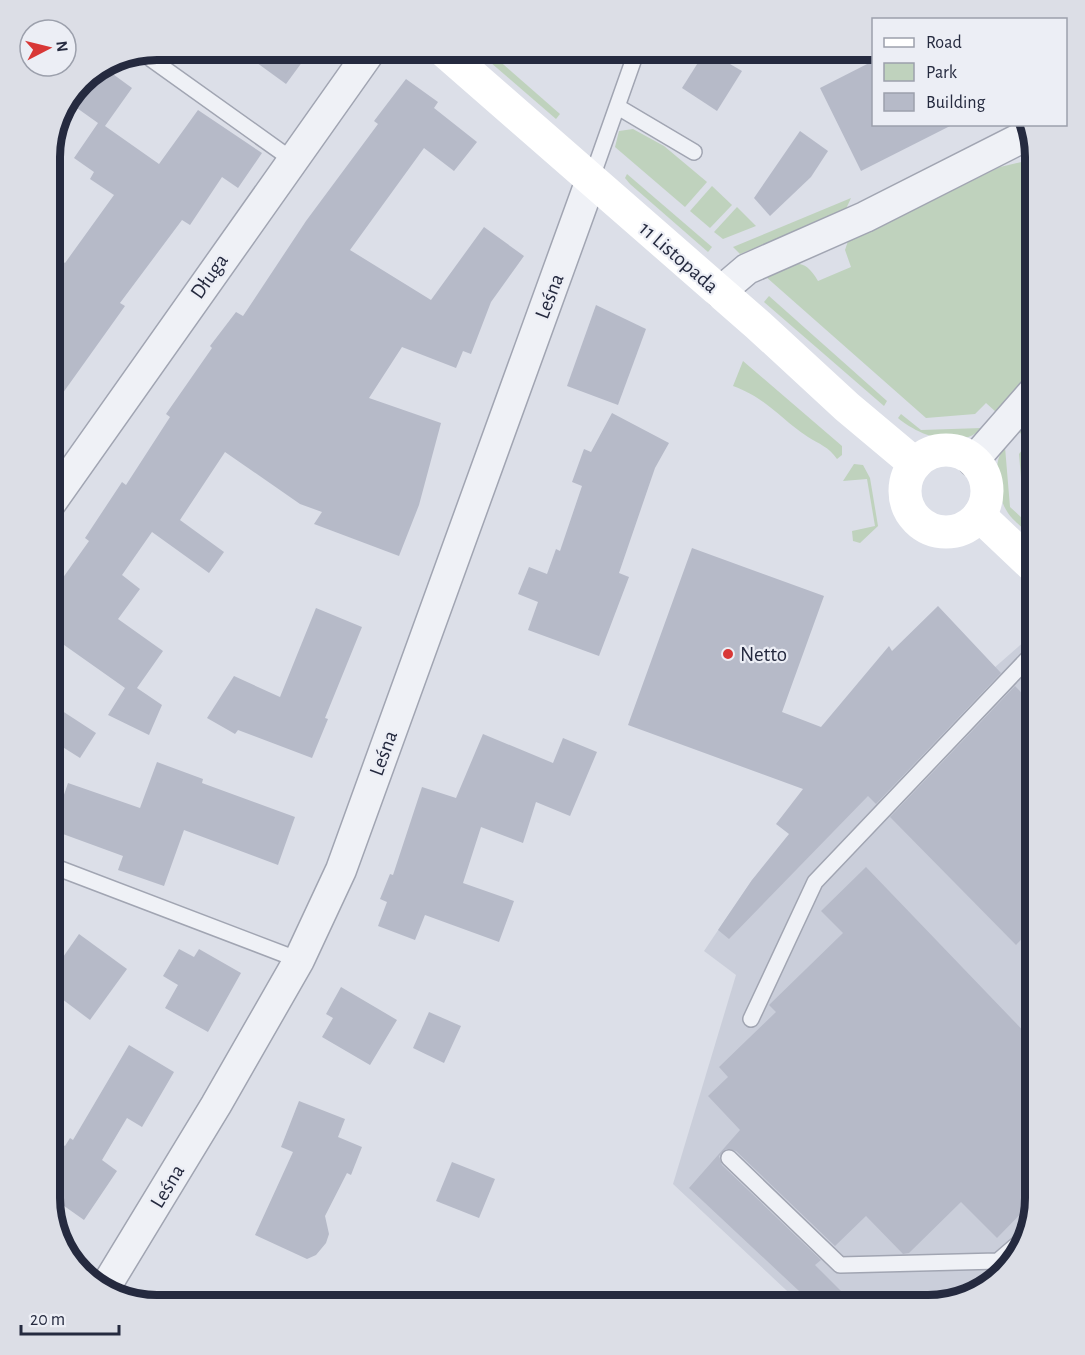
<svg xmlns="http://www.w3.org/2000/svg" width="1085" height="1355" font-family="'Alegreya Sans',sans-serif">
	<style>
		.built { fill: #caceda }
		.green { fill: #bfd2bd }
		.building { fill: #b6bac8 }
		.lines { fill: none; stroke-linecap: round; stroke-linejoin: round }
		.lane-casing { stroke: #a1a5b2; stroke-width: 18 }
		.street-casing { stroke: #a1a5b2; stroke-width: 33 }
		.lane { stroke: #eff1f6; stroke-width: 15 }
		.street { stroke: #eff1f6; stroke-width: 30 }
		.secondary { stroke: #fff; stroke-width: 33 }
		.poi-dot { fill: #d83736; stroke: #eceef5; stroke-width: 2 }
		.labels { text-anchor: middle; stroke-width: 4.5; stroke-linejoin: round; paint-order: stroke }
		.street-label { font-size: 21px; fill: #252a3f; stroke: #eceef5 }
		.poi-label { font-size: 21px; fill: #252a3f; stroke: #eceef5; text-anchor: start }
		.rim { fill: none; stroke: #252a3f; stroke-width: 8 }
	</style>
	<rect width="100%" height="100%" fill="#dcdfe8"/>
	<path class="built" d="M 1035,632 L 1035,1199 L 1024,1246 L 988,1287 L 929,1305 L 802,1305 L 673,1184 L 736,975 L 704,951 L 752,880 Z"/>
	<g class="green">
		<path d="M 487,50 L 560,114 L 556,119 L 483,56 Z"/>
		<path d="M 633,129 L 664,146 L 707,182 L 685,207 L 615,147 L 619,131 Z"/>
		<path d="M 1026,161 L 1035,166 L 1035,367 L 996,412 L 986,403 L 975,414 L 926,418 L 765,276 C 790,265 802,253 818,281 L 851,267 L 845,250 L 848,241 L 1000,167 Z"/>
		<path d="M 627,174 L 712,247 L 708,252 L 630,184 L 625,178 Z"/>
		<path d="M 712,186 L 732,205 L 710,228 L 690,211 Z"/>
		<path d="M 851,198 L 845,211 L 839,214 L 740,254 L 733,247 Z"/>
		<path d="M 737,207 L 756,226 L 723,239 L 714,232 Z"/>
		<path d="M 769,296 L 887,401 L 884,406 L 764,302 Z"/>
		<path d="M 743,361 L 842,446 L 842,455 L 837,459 C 829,447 819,444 808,437 C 779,418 768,399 733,386 Z"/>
		<path d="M 1035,413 L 1035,513 L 1023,501 L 1019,454 L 1029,441 L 1019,432 Z"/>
		<path d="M 901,414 L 921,430 L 982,428 C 960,451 919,436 898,418 Z"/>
		<path d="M 1005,447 L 1010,507 L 1035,530 L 1035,539 C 1027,531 1015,523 1008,513 C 997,497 991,461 1005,447 Z"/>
		<path d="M 854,464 L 863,465 L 870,478 L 878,526 L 860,543 L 853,541 L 852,531 L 875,526 L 867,479 L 843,481 Z"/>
	</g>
	<g class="building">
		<path d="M 239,50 L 311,50 L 286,84 Z"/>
		<path d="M 706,50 L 742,71 L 717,111 L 682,88 Z"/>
		<path d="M 873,61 L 873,124 L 954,124 L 861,171 L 820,88 Z"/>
		<path d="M 106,69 L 132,88 L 105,126 L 159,164 L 198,110 L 262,153 L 238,188 L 222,177 L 190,225 L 182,220 L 120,303 L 125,306 L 50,411 L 50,252 L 65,263 L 114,195 L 90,179 L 94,172 L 74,158 L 98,123 L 67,101 L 86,76 Z"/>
		<path d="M 406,79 L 438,102 L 434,108 L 477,142 L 454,171 L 424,148 L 350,250 L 431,300 L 484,227 L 524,256 L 491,302 L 471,354 L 463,351 L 456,368 L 402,347 L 369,398 L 441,423 L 419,505 L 399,556 L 314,524 L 322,512 L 300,504 L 225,452 L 180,520 L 224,552 L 209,573 L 152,532 L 122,575 L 140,589 L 118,619 L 163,651 L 137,688 L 162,705 L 149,735 L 108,715 L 125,688 L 50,635 L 50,596 L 89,541 L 85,538 L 122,482 L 126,485 L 170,417 L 166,414 L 212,348 L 210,346 L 236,312 L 243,316 L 306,221 L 378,124 L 374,121 Z"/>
		<path d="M 800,131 L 828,151 L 811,177 L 770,216 L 754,198 Z"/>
		<path d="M 596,305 L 646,329 L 618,405 L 567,386 Z"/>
		<path d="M 612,413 L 669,443 L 655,468 L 619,573 L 629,577 L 599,656 L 528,630 L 538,602 L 518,594 L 529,567 L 547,574 L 556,549 L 560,551 L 582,486 L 572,482 L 584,449 L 591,452 Z"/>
		<path d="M 692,548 L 824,596 L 782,712 L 821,727 L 889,646 L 892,651 L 938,606 L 1001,673 L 876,804 L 868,796 L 729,939 L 718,930 L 752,880 L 789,834 L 776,824 L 803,789 L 628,725 Z"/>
		<path d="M 316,608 L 362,627 L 325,718 L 328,719 L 312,758 L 238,730 L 235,734 L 207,718 L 234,676 L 280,697 Z"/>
		<path d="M 1015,686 L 1035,707 L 1035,925 L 1016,945 L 890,817 Z"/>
		<path d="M 50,703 L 96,733 L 80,758 L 50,739 Z"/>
		<path d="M 483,734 L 553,763 L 563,738 L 597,752 L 570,816 L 536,802 L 523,843 L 481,827 L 463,883 L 514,901 L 499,942 L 425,915 L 415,940 L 378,926 L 387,902 L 380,899 L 390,874 L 393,875 L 422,787 L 456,798 Z"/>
		<path d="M 157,762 L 203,779 L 202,783 L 295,817 L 278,865 L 184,830 L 164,886 L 118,870 L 123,856 L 52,830 L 68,783 L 140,808 Z"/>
		<path d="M 866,867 L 1035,1043 L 1035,1199 L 997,1238 L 961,1202 L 909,1253 L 903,1254 L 866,1216 L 835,1246 L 736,1151 L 726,1149 L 719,1156 L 722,1165 L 821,1260 L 815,1265 L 855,1305 L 814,1305 L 689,1188 L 740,1130 L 708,1096 L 728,1077 L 719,1067 L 776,1012 L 769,1005 L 843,933 L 821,911 Z"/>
		<path d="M 79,934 L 127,969 L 90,1020 L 50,990 L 50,976 Z"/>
		<path d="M 179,949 L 194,957 L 199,949 L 241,973 L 208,1032 L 165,1008 L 178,985 L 163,976 Z"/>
		<path d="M 341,987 L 397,1020 L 370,1065 L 322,1037 L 333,1018 L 326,1014 Z"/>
		<path d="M 429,1012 L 461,1026 L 444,1063 L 413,1048 Z"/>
		<path d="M 129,1045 L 174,1072 L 142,1127 L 127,1118 L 102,1160 L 117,1171 L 84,1220 L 50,1196 L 50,1136 L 65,1146 L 70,1138 L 73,1140 Z"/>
		<path d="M 299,1101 L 345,1119 L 338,1137 L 362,1147 L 351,1175 L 347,1173 L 325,1216 L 329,1234 L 326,1243 L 316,1255 L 307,1259 L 255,1235 L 293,1152 L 281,1147 Z"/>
		<path d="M 452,1162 L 495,1179 L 479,1218 L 436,1201 Z"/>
	</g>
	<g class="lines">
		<defs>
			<g id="lane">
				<path d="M 736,50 L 738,51"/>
				<path d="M 144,54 L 291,159"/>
				<path d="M 618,107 L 694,152"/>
				<path d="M 591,180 L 637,50"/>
				<path d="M 50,865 L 299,960"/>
				<path d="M 751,1019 L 815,882 L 1035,651"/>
				<path d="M 729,1158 L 840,1265 L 998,1261 L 1027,1236"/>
			</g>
			<g id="street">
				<path d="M 720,292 L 747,269 L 865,217 L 1029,134"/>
				<path d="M 973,461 L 1035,390"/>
				<path d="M 50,504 L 371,50"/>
				<path d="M 103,1291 L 216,1105 L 299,960 L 341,870 L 591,180"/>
			</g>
		</defs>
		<use href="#lane" class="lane-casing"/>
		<use href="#street" class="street-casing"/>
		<use href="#lane" class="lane"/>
		<use href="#street" class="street"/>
		<g class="secondary">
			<path d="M 443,50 L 758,325 L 847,407 L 915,464"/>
			<circle cx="946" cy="491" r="41"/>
			<path d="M 979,515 L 1035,568"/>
		</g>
	</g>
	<circle class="poi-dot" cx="728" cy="654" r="6"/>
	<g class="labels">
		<g class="street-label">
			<text transform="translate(679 257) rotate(41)" y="7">11 Listopada</text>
			<text transform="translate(209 276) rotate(-55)" y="7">Długa</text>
			<text transform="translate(549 296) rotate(-69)" y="7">Leśna</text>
			<text transform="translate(383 753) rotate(-70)" y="7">Leśna</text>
			<text transform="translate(167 1186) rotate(-59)" y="7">Leśna</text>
		</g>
		<g class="poi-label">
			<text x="740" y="661">Netto</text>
		</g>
	</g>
	<path d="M0 0H1085V1355H0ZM157 60H928A97 97 0 0 1 1025 157V1198A97 97 0 0 1 928 1295H157A97 97 0 0 1 60 1198V157A97 97 0 0 1 157 60Z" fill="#dcdee6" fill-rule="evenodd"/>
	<path class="rim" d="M157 60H928A97 97 0 0 1 1025 157V1198A97 97 0 0 1 928 1295H157A97 97 0 0 1 60 1198V157A97 97 0 0 1 157 60Z"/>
	<rect x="872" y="18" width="195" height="108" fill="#eceef5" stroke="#9ca0ac" stroke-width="1.5"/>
	<rect x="884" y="38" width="30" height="9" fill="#ffffff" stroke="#9ca0ac" stroke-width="1.5"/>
	<text x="926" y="48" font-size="18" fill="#252a3f">Road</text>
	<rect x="884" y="63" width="30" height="18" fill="#bfd2bd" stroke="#9ca0ac" stroke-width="1.5"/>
	<text x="926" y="78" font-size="18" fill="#252a3f">Park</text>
	<rect x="884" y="93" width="30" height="18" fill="#b6bac8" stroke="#9ca0ac" stroke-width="1.5"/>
	<text x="926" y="108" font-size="18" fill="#252a3f">Building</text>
	<g transform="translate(48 48) rotate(83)"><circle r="28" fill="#eceef5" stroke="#9ca0ac" stroke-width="1.5"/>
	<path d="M0-4.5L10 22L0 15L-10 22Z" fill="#d83736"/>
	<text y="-9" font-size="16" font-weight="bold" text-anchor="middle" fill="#252a3f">N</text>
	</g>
	<path d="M21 1325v9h98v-9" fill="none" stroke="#252a3f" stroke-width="3"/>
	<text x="30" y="1325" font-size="18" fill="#252a3f" stroke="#eceef5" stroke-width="4.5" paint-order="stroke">20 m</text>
</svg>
